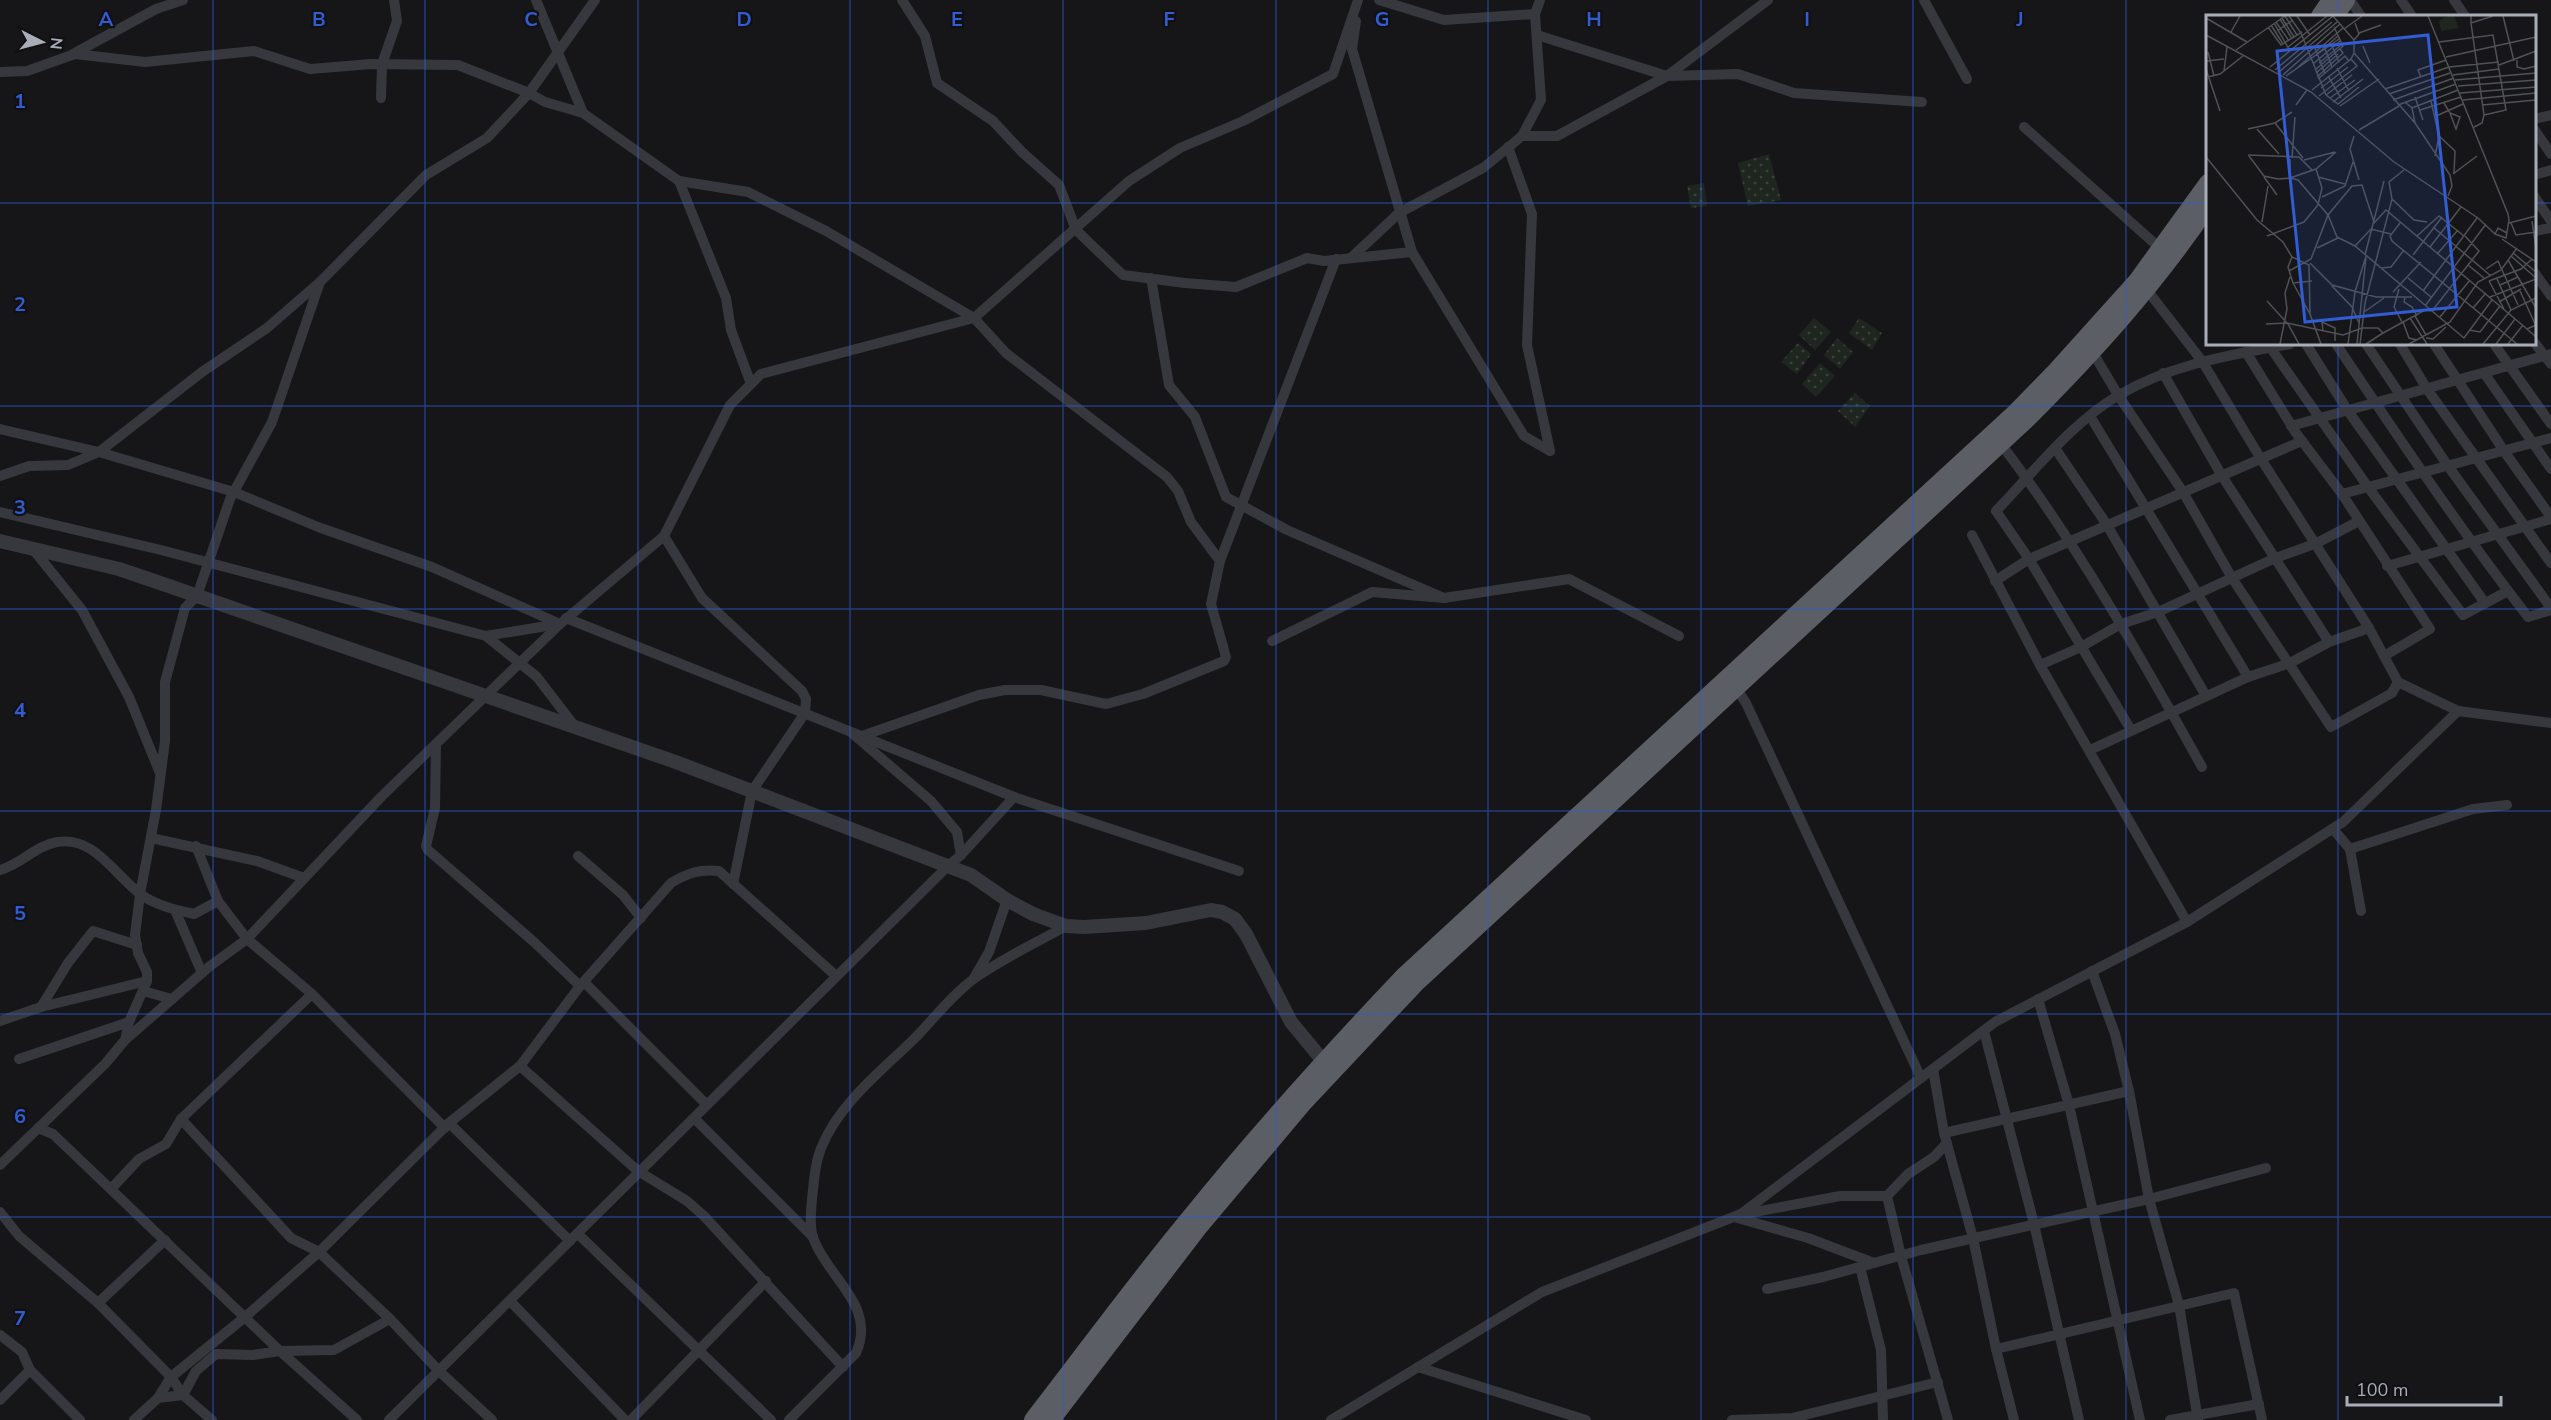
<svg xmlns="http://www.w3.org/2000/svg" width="2551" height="1420" font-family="'Nunito Sans',sans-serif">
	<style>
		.green { fill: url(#green-dots) }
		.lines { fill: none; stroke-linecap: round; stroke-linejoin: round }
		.minor { stroke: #37383d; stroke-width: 10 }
		.tertiary { stroke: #37383d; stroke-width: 14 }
		.trunk { stroke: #5b5e65; stroke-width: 18 }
		.grid { fill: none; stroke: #325cd3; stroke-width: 1.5; stroke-opacity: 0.55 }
		.inset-road { fill: none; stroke: #505258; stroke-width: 1.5 }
		.view { fill: #325cd3; fill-opacity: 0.15; stroke: #325cd3; stroke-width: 3 }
		.inset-edge { fill: none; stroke: #a8adb8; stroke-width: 3 }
		.grid-label { font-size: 20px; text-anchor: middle; font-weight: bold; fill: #325cd3; stroke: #111113; stroke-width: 4.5; stroke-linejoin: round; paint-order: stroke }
	</style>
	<defs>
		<pattern id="green-dots" width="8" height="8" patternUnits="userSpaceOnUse" patternTransform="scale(1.5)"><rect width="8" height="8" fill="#1e261f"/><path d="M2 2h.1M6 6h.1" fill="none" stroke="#3c433d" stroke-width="1.8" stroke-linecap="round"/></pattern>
	</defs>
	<rect width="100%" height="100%" fill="#161618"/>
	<g class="green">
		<path d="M 1769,154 L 1781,200 L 1748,206 L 1738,163 Z"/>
		<path d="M 1704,183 L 1707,206 L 1691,208 L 1687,186 Z"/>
		<path d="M 1814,318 L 1831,332 L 1815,350 L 1799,335 Z"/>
		<path d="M 1859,318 L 1882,333 L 1872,350 L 1849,333 Z"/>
		<path d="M 1837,338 L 1853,352 L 1840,369 L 1824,355 Z"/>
		<path d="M 1798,343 L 1811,354 L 1797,374 L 1781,362 Z"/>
		<path d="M 1820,363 L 1835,376 L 1816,397 L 1802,384 Z"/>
		<path d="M 1855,393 L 1870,406 L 1855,427 L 1838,411 Z"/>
	</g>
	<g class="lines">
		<g class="minor">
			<path d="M 536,0 L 583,113"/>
			<path d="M 902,0 L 925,36 L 937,83 L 993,121 L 1022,152 L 1059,185 L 1076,230 L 1123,275 L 1185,283 L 1236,287 L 1307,258 L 1324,261 L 1412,252 L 1524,436 L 1550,451"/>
			<path d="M 1379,0 L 1444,20 L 1535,14"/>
			<path d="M 1924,0 L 1967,79"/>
			<path d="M 2350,0 L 2361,16"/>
			<path d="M 2401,0 L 2412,16"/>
			<path d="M 2454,0 L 2465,16"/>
			<path d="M 1356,21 L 1352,49 L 1412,252"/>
			<path d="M 1537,35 L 1667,76 L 1738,74 L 1794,93 L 1922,102"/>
			<path d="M 73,54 L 156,9 L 183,0"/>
			<path d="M 0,72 L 27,71 L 75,54 L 145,62 L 254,51 L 310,69 L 371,64 L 458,65 L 529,93 L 595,0"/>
			<path d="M 381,98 L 382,64 L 397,21 L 394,0"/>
			<path d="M 2534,119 L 2551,115"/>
			<path d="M 2024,127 L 2162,250"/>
			<path d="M 2534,129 L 2551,154"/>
			<path d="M 1522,136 L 1557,136 L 1667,76 L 1768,0"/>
			<path d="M 1508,147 L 1532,214 L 1527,345 L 1550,451"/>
			<path d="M 2534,175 L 2551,170"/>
			<path d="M 679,181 L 726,298 L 731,330 L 751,384"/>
			<path d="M 2534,196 L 2551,221"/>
			<path d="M 2534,231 L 2551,228"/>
			<path d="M 1352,257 L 1399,213 L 1483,168 L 1522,136 L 1541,100 L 1535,14 L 1540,0"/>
			<path d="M 2534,272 L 2551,296"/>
			<path d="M 1151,278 L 1169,385 L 1195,417 L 1226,497 L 1287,530 L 1444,598"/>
			<path d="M 2147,290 L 2202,361 L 2261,459 L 2369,628 L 2398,682 L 2458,711"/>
			<path d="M 2534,342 L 2551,364"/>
			<path d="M 2306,344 L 2348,411 L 2485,603"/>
			<path d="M 2336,344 C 2398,437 2460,529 2528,617 L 2551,610"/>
			<path d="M 2366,344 L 2448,466 L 2551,608"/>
			<path d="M 2400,344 L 2427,389 L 2551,563"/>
			<path d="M 2434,344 L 2504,451 L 2551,517"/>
			<path d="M 2494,344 L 2551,424"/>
			<path d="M 2270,347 L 2368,487 L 2463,615 L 2508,591"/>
			<path d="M 2092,351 L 2118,395 L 2183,492 L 2232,578 L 2331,727 L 2392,693 L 2398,682"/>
			<path d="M 2246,352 L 2296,433 L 2342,494 L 2430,629 L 2384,656"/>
			<path d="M 2163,373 L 2222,476 L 2329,642"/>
			<path d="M 2484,373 L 2551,469"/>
			<path d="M 2090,416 L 2248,677"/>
			<path d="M 2291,426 L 2551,354"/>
			<path d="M 0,429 L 99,452 L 234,492 L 318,527 L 432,567 L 560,624"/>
			<path d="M 2001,444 C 2078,545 2140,656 2202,767"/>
			<path d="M 2055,448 L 2107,525 L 2206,696"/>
			<path d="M 0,476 L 29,466 L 68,465 L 99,452 L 202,372 L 267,328 L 320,282"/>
			<path d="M 2342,494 L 2551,438"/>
			<path d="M 0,512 L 161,550 L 486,636 L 559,624"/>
			<path d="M 1972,535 L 2040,665 L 2187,922"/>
			<path d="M 664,536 L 702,598 L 802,691 L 806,699 L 805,713 L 752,791 L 733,884"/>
			<path d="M 32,548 L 82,610 L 129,697 L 160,773"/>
			<path d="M 1220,561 L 1336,259"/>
			<path d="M 2387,566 L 2551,519"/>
			<path d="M 1995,581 L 2029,559 L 2302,441"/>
			<path d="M 566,618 L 1014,797 L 1239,871"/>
			<path d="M 486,636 L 537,677 L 576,728"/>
			<path d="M 1272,641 L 1372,592 L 1444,598 L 1569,579 L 1679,636"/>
			<path d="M 2040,665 L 2081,647 L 2121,624 L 2158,612 L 2273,559 L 2317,543 L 2359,521"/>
			<path d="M 1736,688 L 1746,703 L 1921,1078"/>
			<path d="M 2131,730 L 2029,559 L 1996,511 C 2034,472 2071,423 2119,395 C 2171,364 2231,355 2290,344"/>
			<path d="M 436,744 L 435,808 L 426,846 L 428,850 L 534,942 L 580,986"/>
			<path d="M 2090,750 L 2248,677 L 2290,663 L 2329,642 L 2369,628"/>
			<path d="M 2333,829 L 2350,849 L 2361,911"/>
			<path d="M 151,838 L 257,861 L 304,878"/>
			<path d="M 196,846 L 218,901 L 247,939 L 312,994 L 445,1128"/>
			<path d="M 2350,849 L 2473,809 L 2507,805"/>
			<path d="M 961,855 L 1014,797"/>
			<path d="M 578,856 L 623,895 L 641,918"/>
			<path d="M 0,870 C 23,863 35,846 57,842 C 94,836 113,873 139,893 C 154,905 176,910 194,914 L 218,901"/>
			<path d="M 175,910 L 202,973"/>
			<path d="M 2092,971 L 2115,1034 L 2129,1091 L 2149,1199 L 2179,1305 L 2198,1420"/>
			<path d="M 974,978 L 989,952 L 1007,900"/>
			<path d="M 584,982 L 706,1104"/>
			<path d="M 143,991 L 172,999"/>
			<path d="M 2038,999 L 2069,1105 L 2140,1420"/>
			<path d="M 41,1007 L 147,981"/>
			<path d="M 0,1021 L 41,1007 L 68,963 L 93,931 L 137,945"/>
			<path d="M 1984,1031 L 2034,1224 L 2079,1420"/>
			<path d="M 125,1040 L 129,1022 L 147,981 L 147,972 L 138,953 L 135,935 L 140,894 L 156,810 L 165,741 L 165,682 L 185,608 L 197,596 L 230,499 L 272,422 L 320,282 L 426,175 L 487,138 L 529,93 L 545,102 L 583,113 L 679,181 L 748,192 L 826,231 L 974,318 L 1006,353 L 1167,477 L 1178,491 L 1191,522 L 1220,561 L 1211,604 L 1226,657 L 1224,661 L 1143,694 L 1106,704 L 1041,690 L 1005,690 L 979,695 L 862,736"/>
			<path d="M 19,1059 L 129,1022"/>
			<path d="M 520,1066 L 638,1171 L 687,1201 L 704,1216 L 843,1367"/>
			<path d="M 1933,1069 L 1944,1133 L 1973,1238 L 1996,1349 L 2014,1420"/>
			<path d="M 694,1118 L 813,1237"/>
			<path d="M 181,1119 L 291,1238 L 319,1252 L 390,1319 L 439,1371 L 492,1420"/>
			<path d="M 449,1123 L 570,1241"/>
			<path d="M 38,1128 L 53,1134 L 280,1351 L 357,1420"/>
			<path d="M 1944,1133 L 2129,1091"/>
			<path d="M 0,1165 L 105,1064 L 125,1040 L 210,966 L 247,939 L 382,796 L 560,624 L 664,536 L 730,405 L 761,374 L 974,318 L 1129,181 L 1180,148 L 1243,121 L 1333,74 L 1358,0"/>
			<path d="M 111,1189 L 139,1159 L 166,1144 L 181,1119 L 312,994"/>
			<path d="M 1887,1196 L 1901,1256 L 1948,1420"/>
			<path d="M 0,1212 L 19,1236 L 98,1303 L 171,1377 L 183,1395 L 212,1420"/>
			<path d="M 1744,1214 L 1840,1196 L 1887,1196 L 1908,1174 L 1934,1157 L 1947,1143"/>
			<path d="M 1734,1217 L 1808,1238 L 1874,1263"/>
			<path d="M 578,1234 L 771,1420"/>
			<path d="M 1860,1267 L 1881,1350 L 1883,1420"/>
			<path d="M 1767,1289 L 1823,1277 L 1921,1250 L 2149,1199 L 2266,1168"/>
			<path d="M 511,1302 L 625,1420"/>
			<path d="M 98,1303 L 165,1240"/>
			<path d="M 0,1335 L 22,1352 L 30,1370 L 80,1420"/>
			<path d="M 1996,1349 L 2234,1293 L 2262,1420"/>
			<path d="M 1418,1367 L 1586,1420"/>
			<path d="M 158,1398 L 183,1395 L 196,1371 L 216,1354 L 253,1355 L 280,1351 L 334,1350 L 390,1319"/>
			<path d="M 0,1400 L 30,1370"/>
			<path d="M 134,1420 L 158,1398 L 171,1377 L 245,1317 L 319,1252 L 449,1123 L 520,1066 L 580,986 L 671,883 C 688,873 699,869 719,871 L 835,975"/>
			<path d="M 389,1420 L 948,866 L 961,855 L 957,832 L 931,801 L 853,734"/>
			<path d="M 631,1420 L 766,1281"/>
			<path d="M 789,1420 L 856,1353 C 877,1306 829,1279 814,1240 C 809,1227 811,1212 812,1199 C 814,1181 815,1162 822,1146 C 840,1102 884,1069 917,1036 C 935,1017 954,993 975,978 C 1003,958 1036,943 1066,926"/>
			<path d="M 1331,1420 L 1542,1292 L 1741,1214 L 1995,1022 L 2187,922 L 2343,822 L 2458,711 L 2551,723"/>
			<path d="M 1732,1420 L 1792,1418 L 1938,1382"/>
			<path d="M 2170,1420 L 2259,1404"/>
		</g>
		<path class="tertiary" d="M 0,541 L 119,569 L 166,585 L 673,761 L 971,875 L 1007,900 L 1033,914 L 1066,926 L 1084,927 L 1146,923 L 1211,910 L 1222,912 L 1235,919 L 1246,934 L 1291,1022 L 1324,1062"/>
		<g class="trunk">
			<path d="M 2320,16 L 2331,0"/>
			<path d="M 2335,16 L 2346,0"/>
			<path d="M 1033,1420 C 1085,1353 1135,1284 1189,1219 C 1257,1134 1330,1054 1405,975 L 2016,412 L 2056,371 L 2137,281 L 2208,183"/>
			<path d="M 1051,1420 L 1198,1228 L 1304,1102 L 1415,984 L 2025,421 C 2092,354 2155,285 2208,206"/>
		</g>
	</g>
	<path class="grid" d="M 213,0 L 213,1420M 425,0 L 425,1420M 638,0 L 638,1420M 850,0 L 850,1420M 1063,0 L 1063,1420M 1276,0 L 1276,1420M 1488,0 L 1488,1420M 1701,0 L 1701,1420M 1913,0 L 1913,1420M 2126,0 L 2126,1420M 2338,0 L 2338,16M 0,203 L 2208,203M 2534,203 L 2551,203M 2338,344 L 2338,1420M 0,406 L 2551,406M 0,609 L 2551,609M 0,811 L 2551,811M 0,1014 L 2551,1014M 0,1217 L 2551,1217"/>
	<g transform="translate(2206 15)">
		<rect width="330" height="330" fill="#161618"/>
		<path d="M 241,1 L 248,1 L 253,13 L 235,16 L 233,6 Z" fill="#1e261f"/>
		<path class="inset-road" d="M 79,1 L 91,20M 83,1 L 95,18 L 120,80 L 132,89 L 153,72M 91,1 L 104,20M 222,1 L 302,199 L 303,205 L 300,223 L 289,219 L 292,213 L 301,218M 265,1 L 265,8 L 287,1M 297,1 L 308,46M 0,3 L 41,27M 76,3 L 88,22M 74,4 L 86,24M 70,7 L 83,26M 68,8 L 84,36M 265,8 L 278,100 L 276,108 L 268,112M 65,10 L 77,29M 62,12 L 75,30 L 96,17M 138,14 L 156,1M 71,16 L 87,5M 25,17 L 34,1M 153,18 L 175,10M 0,20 L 105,77 L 188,147 L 272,203 L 289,219M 148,25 L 153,19 L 149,8M 233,27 L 287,20 L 300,95 L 278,100M 125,28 L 133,47M 108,30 L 119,59M 157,31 L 164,48M 82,32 L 121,1M 119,34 L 126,52M 30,35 L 79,1M 2,37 L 8,61M 111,39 L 132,21M 240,42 L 330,22M 311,45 L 311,52 L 318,54 L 330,51M 0,46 L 18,44M 113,48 L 135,30M 107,49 L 134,26M 293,50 L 330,36M 64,52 L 127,1 L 148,25 L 148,38 L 209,108 L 244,160 L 246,171 L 242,181M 92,52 L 137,13M 131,53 L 143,76M 0,54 L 14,96M 69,55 L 126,7M 109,55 L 137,31 L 128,12M 18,56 L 21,32M 73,57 L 131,7M 110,58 L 132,39M 77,60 L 134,9M 247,60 L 293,54M 80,61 L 133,24M 122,61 L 135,83M 2,62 L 14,59 L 37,41M 111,62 L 137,38 L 134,34M 215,62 L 212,55 L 240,45M 112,64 L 139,41 L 143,46M 249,65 L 330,58M 252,71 L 330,65M 115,73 L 142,52M 179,74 L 243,52 L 293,47M 106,75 L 145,44 L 148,38M 254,78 L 330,72M 183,79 L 244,58M 120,80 L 146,60M 113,81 L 151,51 L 145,44M 209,82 L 217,105M 124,83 L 149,65M 187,85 L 248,63M 257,85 L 330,78M 225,86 L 233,121M 127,87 L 157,64M 199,87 L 206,93 L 209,108M 238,88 L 244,98 L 254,102 L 250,114 L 244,98M 90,90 L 101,75M 192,90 L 250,69M 276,90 L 330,85M 134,91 L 173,64M 206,93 L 252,75M 214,95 L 255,82M 230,101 L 257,89M 69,108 L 97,143M 42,114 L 69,108 L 86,97M 51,114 L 73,139M 153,115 L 193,91M 148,121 L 144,134 L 153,165M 42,140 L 93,142 L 107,156M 43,141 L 58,161 L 72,164 L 84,163 L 84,144M 229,141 L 233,121 L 249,136 L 248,158M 0,142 L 51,205 L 77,227 L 86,242 L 103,250 L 104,299 L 115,329M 86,143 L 89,102M 98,145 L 129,137M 110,154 L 84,163 L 92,165 L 122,200 L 131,222 L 149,231 L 258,323 L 286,285M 247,159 L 271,141M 58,162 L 71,180M 112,162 L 139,169M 116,182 L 139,171 L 147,147M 186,184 L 208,205 L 221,207M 326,206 L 330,234M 56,207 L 62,171M 168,208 L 180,195 L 321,314M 194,208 L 184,221 L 186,226 L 311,329M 303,208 L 330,201M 305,208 L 310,220 L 330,217M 227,212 L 285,261M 61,221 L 98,207 L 112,190 L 116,173 L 110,154 L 130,137M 211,221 L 233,201 L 258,221M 296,224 L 330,247M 149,231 L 165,214 L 185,219M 224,232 L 255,192M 111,233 L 132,223M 232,238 L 252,215M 307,238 L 330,257M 159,240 L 178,166M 207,240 L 236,202M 305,241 L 330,263M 86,242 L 82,252 L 87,268 L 106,266M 302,245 L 330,293M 104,248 L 126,270 L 170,282 L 206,282M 262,250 L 278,263M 175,253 L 185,252 L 198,235M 280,254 L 292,246 L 312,290M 83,256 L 105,244 L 122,200 L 146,171 L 156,170 L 168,207M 202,263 L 225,282M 291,264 L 305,295M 283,266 L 315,254 L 326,244M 283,266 L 298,294M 87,268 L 104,299M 294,270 L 312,262M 126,271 L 146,292 L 153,308M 193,274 L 188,292 L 196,307M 217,276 L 271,203M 314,276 L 330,311M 187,277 L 215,247M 199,282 L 198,287 L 206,292 L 211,301M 284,282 L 330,264M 61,286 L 82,309 L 93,329M 293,287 L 315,274M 219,291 L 280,209M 267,293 L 280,278M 158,297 L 178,283M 209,301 L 220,320M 234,302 L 264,265M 204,303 L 221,329M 197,307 L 203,323 L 211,325M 60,309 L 81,308 L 137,320 L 156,313 L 172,313 L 177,318 L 219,295 L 226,296 L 273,236 L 259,221M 330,310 L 321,314 L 330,322M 263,315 L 274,317 L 294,291M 117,316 L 116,307 L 129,313 L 129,326M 220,323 L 227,324 L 240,312M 74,329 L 81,294 L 79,278 L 84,262M 142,329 L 149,277 L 160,241M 151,329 L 160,242M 154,329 L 159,288 L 186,184 L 183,167 L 198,155M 160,329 L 177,318M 203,329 L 244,307 L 272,267 L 295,255 L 311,233M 277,329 L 305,295 L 330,283M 290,329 L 309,304M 302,329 L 317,310"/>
		<path class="view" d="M 222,20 L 251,292 L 99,307 L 71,36 Z"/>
		<rect width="330" height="330" class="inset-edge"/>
	</g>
	<g class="grid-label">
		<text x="106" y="26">A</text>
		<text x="319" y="26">B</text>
		<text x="531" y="26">C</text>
		<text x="744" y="26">D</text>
		<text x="957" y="26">E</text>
		<text x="1169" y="26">F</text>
		<text x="1382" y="26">G</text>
		<text x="1594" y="26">H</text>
		<text x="1807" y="26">I</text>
		<text x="2020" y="26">J</text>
		<text x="20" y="108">1</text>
		<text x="20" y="311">2</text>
		<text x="20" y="514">3</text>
		<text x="20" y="717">4</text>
		<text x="20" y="920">5</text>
		<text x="20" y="1123">6</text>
		<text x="20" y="1325">7</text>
	</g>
	<g transform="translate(42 42) rotate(96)" stroke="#111113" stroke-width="4.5" paint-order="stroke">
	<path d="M0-4.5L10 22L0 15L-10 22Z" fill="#a8adb8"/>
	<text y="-9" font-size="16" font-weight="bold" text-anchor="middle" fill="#a8adb8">N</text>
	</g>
	<path d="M2347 1396v9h154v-9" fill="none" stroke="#a8adb8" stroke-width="3"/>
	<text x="2356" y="1396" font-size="18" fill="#a8adb8" stroke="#111113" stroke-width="4.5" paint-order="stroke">100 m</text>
</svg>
